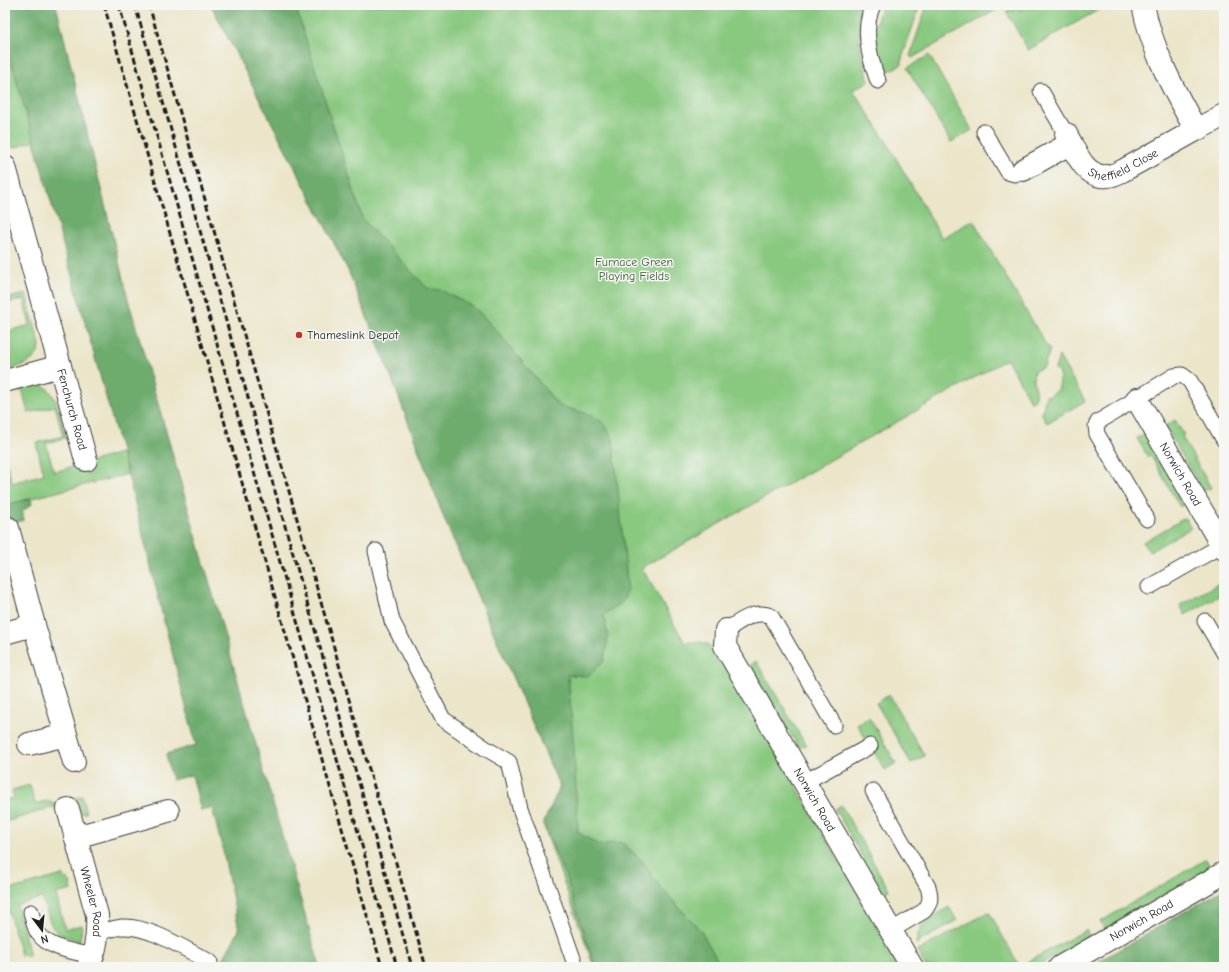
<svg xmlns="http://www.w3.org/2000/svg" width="1229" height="972" font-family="'Comic Neue',sans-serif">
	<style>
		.green { fill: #88c87f; stroke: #52724e }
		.forest { fill: #6eac6e; stroke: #456445 }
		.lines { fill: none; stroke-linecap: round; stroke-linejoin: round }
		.lane-casing { stroke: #3b3a36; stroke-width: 17 }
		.street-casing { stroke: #3b3a36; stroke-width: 24 }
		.lane { stroke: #fff; stroke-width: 15 }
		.street { stroke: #fff; stroke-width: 22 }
		.rail { stroke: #1c1c1c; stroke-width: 3; stroke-dasharray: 6 3; stroke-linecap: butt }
		.poi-dot { fill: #c8321e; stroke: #f6f6f2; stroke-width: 1.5 }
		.labels { text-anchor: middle; stroke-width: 3; stroke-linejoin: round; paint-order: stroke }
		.street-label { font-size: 12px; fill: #1c1c1c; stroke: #f6f6f2 }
		.park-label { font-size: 12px; fill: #42583f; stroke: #f6f6f2 }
		.poi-label { font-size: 12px; fill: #1c1c1c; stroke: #f6f6f2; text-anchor: start }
	</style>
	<rect width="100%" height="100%" fill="#f6f6f2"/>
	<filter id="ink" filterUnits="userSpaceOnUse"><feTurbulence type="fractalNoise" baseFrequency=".025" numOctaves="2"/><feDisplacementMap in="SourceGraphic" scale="8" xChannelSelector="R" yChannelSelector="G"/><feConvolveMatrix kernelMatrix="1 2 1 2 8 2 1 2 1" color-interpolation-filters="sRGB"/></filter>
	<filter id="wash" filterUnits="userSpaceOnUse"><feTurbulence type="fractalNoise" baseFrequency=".012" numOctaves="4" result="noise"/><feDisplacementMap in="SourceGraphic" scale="16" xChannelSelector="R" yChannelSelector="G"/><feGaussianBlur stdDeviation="0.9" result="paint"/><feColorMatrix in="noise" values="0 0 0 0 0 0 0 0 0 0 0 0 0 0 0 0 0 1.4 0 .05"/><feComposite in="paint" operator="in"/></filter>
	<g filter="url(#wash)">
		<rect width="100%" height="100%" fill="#ebe5c9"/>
		<g class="green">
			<path d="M 211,5 L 864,5 C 854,28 862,58 869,81 L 853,90 L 886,141 L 942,238 L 973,220 L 1046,345 L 1050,349 L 1044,367 L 1034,371 L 1033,381 L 1036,388 L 1035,399 L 1031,402 L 1007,359 L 642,568 L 685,643 C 701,640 708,642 720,654 L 900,967 L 594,967 L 543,824 L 560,787 L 444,518 L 392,379 L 348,270 Z"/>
			<path d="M 882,5 L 920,5 L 902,58 L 902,64 L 885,73 C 874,47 872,32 882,5 Z"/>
			<path d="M 927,5 L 1000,5 L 996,10 L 912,58 L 910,56 Z"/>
			<path d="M 1051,5 L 1107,5 L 1028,50 L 1006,11 Z"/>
			<path d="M 5,39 L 35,141 L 13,148 L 5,143 Z"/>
			<path d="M 929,55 L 972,130 L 951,142 L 907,68 Z"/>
			<path d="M 5,289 L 8,298 L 26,294 L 40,345 C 38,363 20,366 5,371 L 5,358 L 10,357 L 5,338 L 5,332 L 30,325 L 23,299 L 5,304 Z"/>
			<path d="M 1059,356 L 1085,401 L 1047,423 L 1042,414 L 1046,395 L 1049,396 L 1058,390 C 1060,382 1062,375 1055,369 Z"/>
			<path d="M 27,384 C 33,384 39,384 45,387 C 58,394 62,424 66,438 L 46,443 L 54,472 L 121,453 L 128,474 L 5,505 L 5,456 L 12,483 L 44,474 L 36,443 L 63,436 L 55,406 L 28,413 L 22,390 L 5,394 L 5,390 Z"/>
			<path d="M 1175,420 L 1184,435 L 1182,437 L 1211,488 L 1203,491 L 1165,426 Z"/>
			<path d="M 1146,434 L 1187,502 L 1180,507 L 1151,456 L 1148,457 L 1137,438 Z"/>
			<path d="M 1185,518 L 1191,528 L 1149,552 L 1143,542 Z"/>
			<path d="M 1221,582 L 1224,587 L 1224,593 L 1185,615 L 1180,605 Z"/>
			<path d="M 756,661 L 806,745 L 799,748 L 750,665 Z"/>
			<path d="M 889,695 L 925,756 L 911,763 L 876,703 Z"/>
			<path d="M 869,717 L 896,763 L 885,770 L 857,724 Z"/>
			<path d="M 30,785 L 35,804 L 50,800 L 51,804 L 82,796 L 86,813 L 81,813 L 78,804 L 58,810 L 54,807 L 5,822 L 5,800 L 14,798 L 12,790 Z"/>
			<path d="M 841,805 L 889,890 L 883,893 L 835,809 Z"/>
			<path d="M 1206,859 L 1210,867 L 1105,929 L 1100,922 Z"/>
			<path d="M 63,875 L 70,882 L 72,890 L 56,894 L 65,929 L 82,925 L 80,941 C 45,931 54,928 42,898 L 17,905 L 30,956 L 21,955 L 5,899 L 5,891 Z"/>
			<path d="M 949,907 L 957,920 L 916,944 C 919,920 931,918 949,907 Z"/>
			<path d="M 989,912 L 1020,967 L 926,967 L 917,951 Z"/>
			<path d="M 1086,930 L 1090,937 L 1036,967 L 1030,967 L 1027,962 Z"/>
		</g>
		<g class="forest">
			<path d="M 5,5 L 56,5 L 128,299 L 320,967 L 219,967 L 239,930 L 223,851 L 212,808 L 201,811 L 192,775 L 172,780 L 166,754 L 196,745 L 165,625 L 128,475 L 5,39 Z"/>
			<path d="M 211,5 L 295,5 L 363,220 L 427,288 L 440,290 L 474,307 L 496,330 L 559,406 L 589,414 L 605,424 L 613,439 L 628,590 L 622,602 L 604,614 L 608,637 L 604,661 L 588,676 L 568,675 L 574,749 L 578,832 L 599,845 L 621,842 L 642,860 L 659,886 L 701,931 L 719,963 L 723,967 L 595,967 L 565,875 L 543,824 L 560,787 L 444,518 L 392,379 L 348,270 Z"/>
			<path d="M 31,499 L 32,504 L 22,512 L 24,520 L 5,525 L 5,505 Z"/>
			<path d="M 1224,889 L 1224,958 L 1210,967 L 1089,967 Z"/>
		</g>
	</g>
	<g filter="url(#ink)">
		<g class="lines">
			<defs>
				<g id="lane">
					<path d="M 873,5 C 862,29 869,57 878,81"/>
					<path d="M 1041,91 L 1066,134"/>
					<path d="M 984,132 L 1008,172 L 1015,174 L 1023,170"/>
					<path d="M 1147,519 L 1097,434 L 1096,426 L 1098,422 L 1174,376 L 1182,375 L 1190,381 L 1224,440"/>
					<path d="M 376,551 L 392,621 L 443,719 L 485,748 L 509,762 L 520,808 L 576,967"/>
					<path d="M 1149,587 L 1224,544"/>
					<path d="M 1205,621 L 1224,653"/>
					<path d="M 726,630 C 740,622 754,609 771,616 L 834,725"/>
					<path d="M 805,782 L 870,746"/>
					<path d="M 873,791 L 928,887 C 931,897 931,903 924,911 L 890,931"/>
					<path d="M 31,912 C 33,919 34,927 38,933 C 49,949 75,952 93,956"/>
					<path d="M 98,932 C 106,931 114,928 122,927 C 149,925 186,950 210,962"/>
				</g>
				<g id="street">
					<path d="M 1196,130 L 1224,115"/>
					<path id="s1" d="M 1066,134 C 1074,149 1085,179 1107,176 C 1113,176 1118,173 1124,170 L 1196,130 C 1174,91 1152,50 1143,5"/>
					<path d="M 5,167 L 60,366"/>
					<path d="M 1023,170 L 1071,143"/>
					<path id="s2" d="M 5,381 L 60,366 L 86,460"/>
					<path id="s3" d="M 1137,399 L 1224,549"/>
					<path d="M 8,528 L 34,625 L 74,762"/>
					<path id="s4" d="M 726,630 L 725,646 L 912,967"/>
					<path d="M 5,633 L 34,625"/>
					<path d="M 29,744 L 66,735"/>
					<path id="s5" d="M 68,809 L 97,915 C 98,933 97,950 88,967"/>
					<path d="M 76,837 L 168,811"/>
					<path id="s6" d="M 1060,967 L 1224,873"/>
				</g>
			</defs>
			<use href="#lane" class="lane-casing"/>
			<use href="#street" class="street-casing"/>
			<use href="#lane" class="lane"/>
			<use href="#street" class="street"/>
			<g class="rail">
				<path d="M 104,5 L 382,967"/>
				<path d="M 119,5 L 397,967"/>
				<path d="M 135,5 L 412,967"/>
				<path d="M 149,5 L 426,967"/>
			</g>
		</g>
	</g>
	<circle class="poi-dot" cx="299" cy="335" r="4"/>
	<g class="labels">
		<g class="street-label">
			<text dy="4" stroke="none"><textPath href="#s1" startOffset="81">Sheffield Close</textPath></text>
			<text dy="4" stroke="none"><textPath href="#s2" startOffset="102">Fenchurch Road</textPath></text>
			<text dy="4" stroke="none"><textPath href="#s3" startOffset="87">Norwich Road</textPath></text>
			<text dy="4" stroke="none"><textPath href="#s4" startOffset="194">Norwich Road</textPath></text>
			<text dy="4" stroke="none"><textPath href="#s5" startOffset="96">Wheeler Road</textPath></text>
			<text dy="4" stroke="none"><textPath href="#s6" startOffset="94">Norwich Road</textPath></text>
		</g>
		<g class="park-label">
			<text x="634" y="266">Furnace Green<tspan x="634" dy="14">Playing Fields</tspan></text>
		</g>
		<g class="poi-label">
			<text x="307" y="339">Thameslink Depot</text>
		</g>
	</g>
	<rect width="1229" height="972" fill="none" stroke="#f6f6f2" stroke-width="20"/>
	<g transform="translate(42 930) rotate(164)" stroke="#f6f6f2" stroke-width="3" paint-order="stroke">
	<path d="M0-3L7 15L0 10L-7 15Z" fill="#1c1c1c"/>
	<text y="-6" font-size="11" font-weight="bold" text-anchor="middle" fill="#1c1c1c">N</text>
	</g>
</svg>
